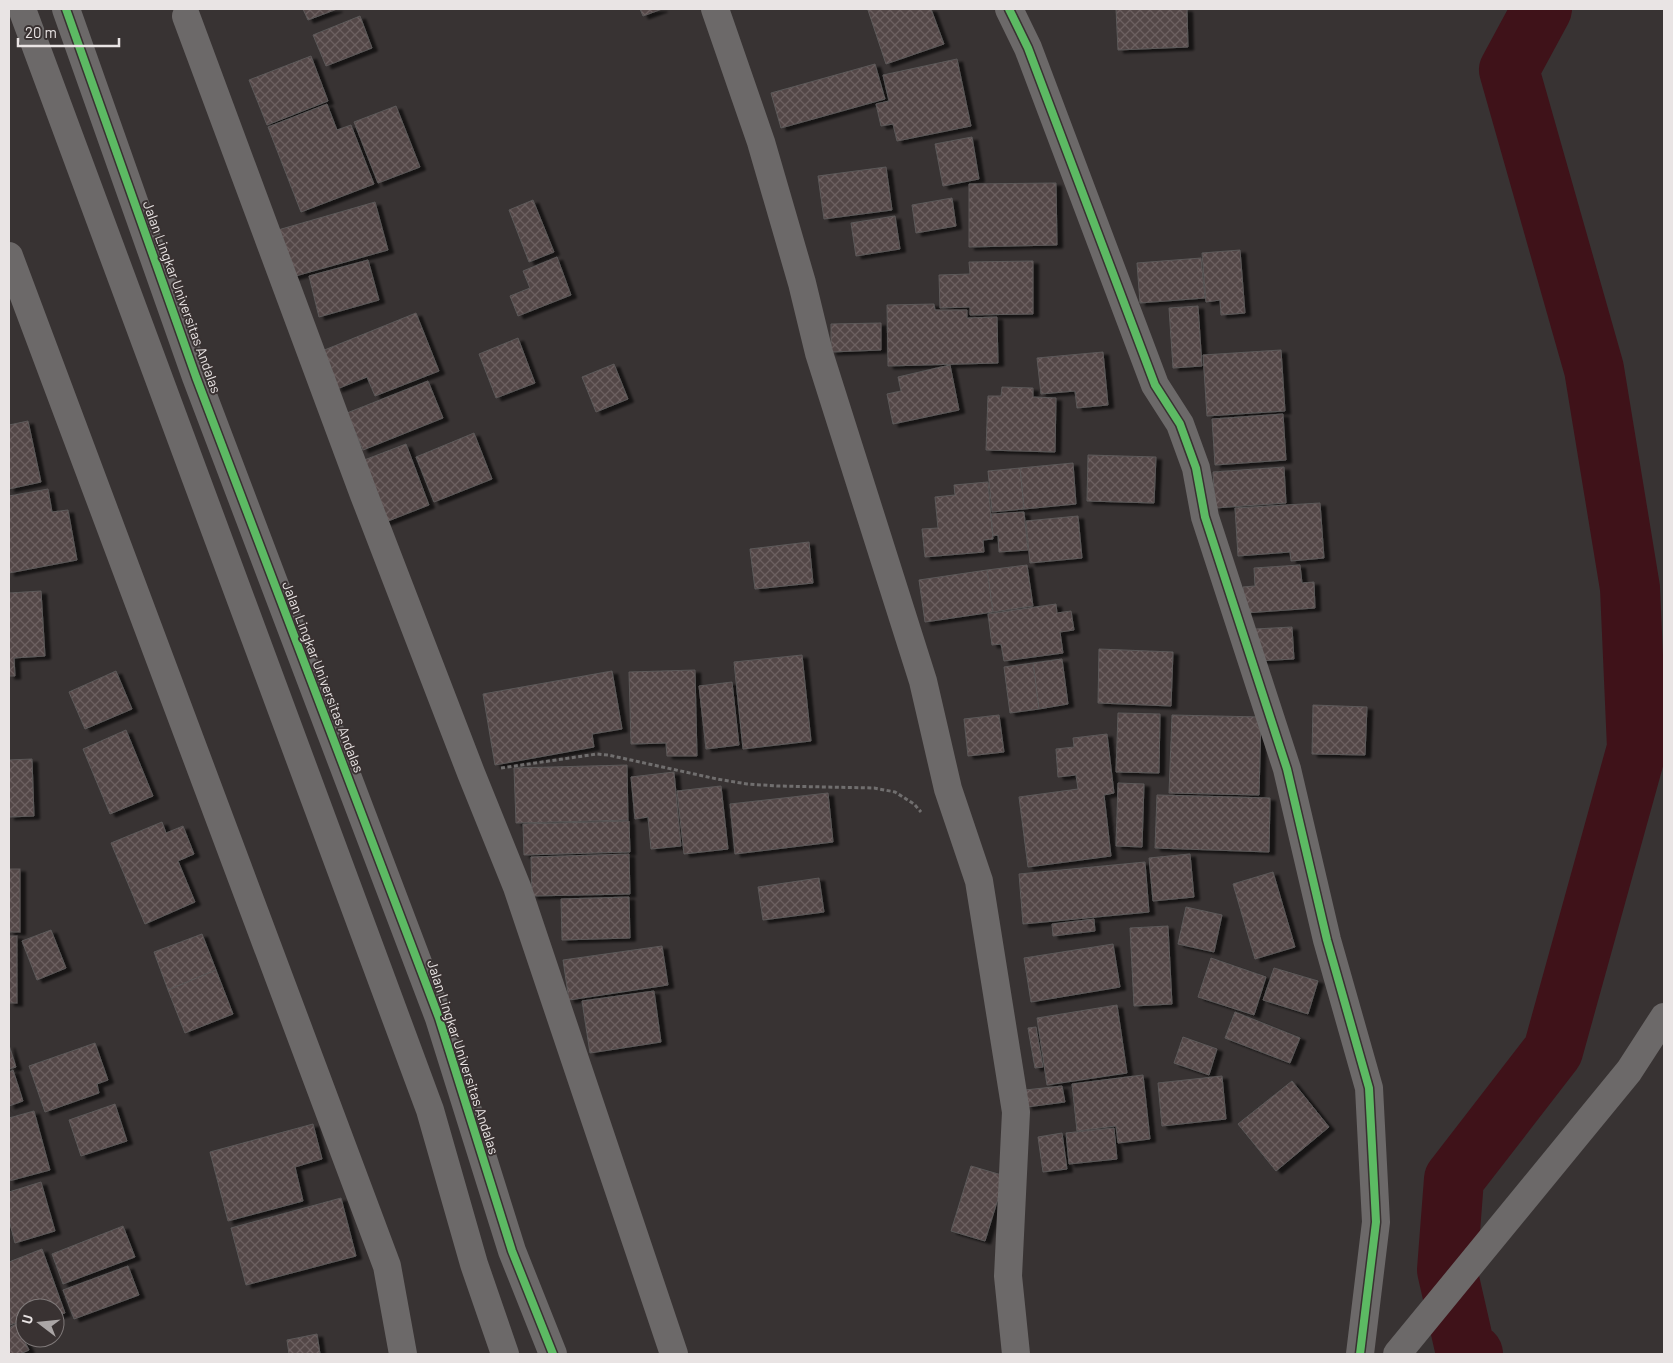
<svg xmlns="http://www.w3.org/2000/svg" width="1673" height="1363" font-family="Barlow,sans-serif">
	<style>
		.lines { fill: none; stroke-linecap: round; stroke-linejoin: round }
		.river { stroke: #3f1219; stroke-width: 60 }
		.building { fill: url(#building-cross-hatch); stroke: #5c5959; filter: url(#shadow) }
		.path { stroke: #706e6e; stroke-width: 3; stroke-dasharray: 4 2.5; stroke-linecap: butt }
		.minor { stroke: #6c6969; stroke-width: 28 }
		.tertiary { stroke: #6c6969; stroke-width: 28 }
		.cycleway-casing { stroke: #393232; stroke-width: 11 }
		.cycleway { stroke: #5cba63; stroke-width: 8 }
		.labels { text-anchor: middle; stroke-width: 4; stroke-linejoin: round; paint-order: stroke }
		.street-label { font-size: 14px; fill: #e9e4e4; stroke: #393232 }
	</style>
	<defs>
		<pattern id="building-cross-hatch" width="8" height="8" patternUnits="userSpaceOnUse" patternTransform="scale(1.25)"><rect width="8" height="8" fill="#534647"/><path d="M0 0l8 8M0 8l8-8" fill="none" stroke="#6c6161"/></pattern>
		<filter id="shadow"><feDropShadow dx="5.5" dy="3" stdDeviation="1" flood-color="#0009"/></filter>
	</defs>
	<rect width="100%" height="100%" fill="#383333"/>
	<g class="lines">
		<path class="river" d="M 1473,1354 L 1465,1349 L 1447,1270 L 1454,1179 L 1553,1051 L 1637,748 L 1630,588 L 1594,369 L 1509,70 L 1542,9"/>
	</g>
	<g class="building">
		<path d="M 303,9 L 337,9 L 308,20 Z"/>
		<path d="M 640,9 L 662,9 L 643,16 Z"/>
		<path d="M 872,9 L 931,9 L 944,44 L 886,64 L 868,10 Z"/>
		<path d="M 1116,9 L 1187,9 L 1188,47 L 1118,50 Z"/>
		<path d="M 360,16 L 372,48 L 326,66 L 313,35 Z"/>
		<path d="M 311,56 L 328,101 L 267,125 L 249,80 Z"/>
		<path d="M 957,59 L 971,126 L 897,141 L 893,124 L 881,126 L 876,104 L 889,101 L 883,75 Z"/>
		<path d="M 875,64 L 885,99 L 781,128 L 771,93 Z"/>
		<path d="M 327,104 L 337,130 L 351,125 L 374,184 L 301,212 L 268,127 Z"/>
		<path d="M 396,106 L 420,167 L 378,183 L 354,122 Z"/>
		<path d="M 972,137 L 979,179 L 943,186 L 935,144 Z"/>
		<path d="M 886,167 L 892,210 L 824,219 L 818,176 Z"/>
		<path d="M 1056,183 L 1057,245 L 969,247 L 969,184 Z"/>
		<path d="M 952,198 L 956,226 L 916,233 L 912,205 Z"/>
		<path d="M 533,200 L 554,252 L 529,262 L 509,210 Z"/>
		<path d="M 375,202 L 388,250 L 292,277 L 278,230 Z"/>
		<path d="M 895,216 L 900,249 L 856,256 L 851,223 Z"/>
		<path d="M 1240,250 L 1245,313 L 1221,315 L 1220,300 L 1206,302 L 1202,253 Z"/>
		<path d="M 557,257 L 571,295 L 518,316 L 510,296 L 530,288 L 523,271 Z"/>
		<path d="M 1201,258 L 1205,298 L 1140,303 L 1137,263 Z"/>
		<path d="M 368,260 L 379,300 L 319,317 L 309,276 Z"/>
		<path d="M 1033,261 L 1033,314 L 970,315 L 970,307 L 940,308 L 939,275 L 970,274 L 969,262 Z"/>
		<path d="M 934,304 L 935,310 L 967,310 L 967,318 L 997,317 L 998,363 L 888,366 L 887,305 Z"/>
		<path d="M 1198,306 L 1202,366 L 1173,368 L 1169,308 Z"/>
		<path d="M 416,313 L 439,371 L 375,396 L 367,377 L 337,389 L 322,351 Z"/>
		<path d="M 881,323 L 881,350 L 831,352 L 831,324 Z"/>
		<path d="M 518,338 L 535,383 L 496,398 L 479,354 Z"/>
		<path d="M 1281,350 L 1285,411 L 1207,416 L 1203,355 Z"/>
		<path d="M 1103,352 L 1108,405 L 1077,408 L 1075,391 L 1041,394 L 1037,358 Z"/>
		<path d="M 614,364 L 628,399 L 596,412 L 582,377 Z"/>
		<path d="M 950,365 L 959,410 L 893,424 L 887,394 L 901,391 L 898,377 Z"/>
		<path d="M 428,381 L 443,418 L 363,450 L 347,413 Z"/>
		<path d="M 1002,387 L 1033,388 L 1033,397 L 1056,398 L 1055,452 L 986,450 L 988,396 L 1001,396 Z"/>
		<path d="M 1283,414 L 1286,460 L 1215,465 L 1212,419 Z"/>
		<path d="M 28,421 L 41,482 L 9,489 L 9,425 Z"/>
		<path d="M 474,433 L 492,479 L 434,502 L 416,457 Z"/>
		<path d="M 406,444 L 429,505 L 383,523 L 359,462 Z"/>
		<path d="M 1088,455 L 1156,457 L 1154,503 L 1087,501 Z"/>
		<path d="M 1073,463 L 1076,504 L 1024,509 L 1020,468 Z"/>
		<path d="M 1284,467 L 1286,503 L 1215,508 L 1213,472 Z"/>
		<path d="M 1020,468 L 1024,509 L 992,512 L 988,471 Z"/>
		<path d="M 988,482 L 993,539 L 983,540 L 984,552 L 925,557 L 922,529 L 938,528 L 935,497 L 955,495 L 954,485 Z"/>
		<path d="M 48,489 L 52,512 L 68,510 L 77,560 L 9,573 L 9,496 Z"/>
		<path d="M 1320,503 L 1324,558 L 1291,561 L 1290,552 L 1238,556 L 1235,508 Z"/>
		<path d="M 1024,512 L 1028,550 L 999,552 L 998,535 L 993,536 L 991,514 Z"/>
		<path d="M 1078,516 L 1082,558 L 1030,563 L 1026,521 Z"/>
		<path d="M 809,542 L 813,583 L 755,589 L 750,549 Z"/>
		<path d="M 1027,565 L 1033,606 L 993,612 L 987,570 Z"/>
		<path d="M 1300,565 L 1302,583 L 1314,582 L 1315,608 L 1245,613 L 1243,587 L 1255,586 L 1254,568 Z"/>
		<path d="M 987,570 L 993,612 L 925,622 L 919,580 Z"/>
		<path d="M 41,591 L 45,656 L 14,658 L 15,676 L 9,676 L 9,593 Z"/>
		<path d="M 1056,604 L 1057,613 L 1071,611 L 1074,630 L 1060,632 L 1063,653 L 1004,661 L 1001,644 L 992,645 L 988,614 Z"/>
		<path d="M 1292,627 L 1294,659 L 1256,661 L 1255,629 Z"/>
		<path d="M 1099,649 L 1173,652 L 1171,706 L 1098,703 Z"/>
		<path d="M 802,655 L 811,741 L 743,749 L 734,662 Z"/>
		<path d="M 1062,659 L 1068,704 L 1039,709 L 1033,663 Z"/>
		<path d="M 1033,663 L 1039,709 L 1010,713 L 1004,667 Z"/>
		<path d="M 695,670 L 697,756 L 667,756 L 666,743 L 631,744 L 629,672 Z"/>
		<path d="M 116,671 L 132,709 L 85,729 L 69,692 Z"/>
		<path d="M 612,671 L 622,729 L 592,734 L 594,747 L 495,765 L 483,694 Z"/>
		<path d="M 732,682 L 739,745 L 706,749 L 699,686 Z"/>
		<path d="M 1313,705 L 1367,707 L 1365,755 L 1312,754 Z"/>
		<path d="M 1118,713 L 1160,714 L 1159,773 L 1116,772 Z"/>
		<path d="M 999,715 L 1004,752 L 968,756 L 964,719 Z"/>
		<path d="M 1172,715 L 1261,717 L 1259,795 L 1169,793 Z"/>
		<path d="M 126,730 L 153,796 L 110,814 L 83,749 Z"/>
		<path d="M 1107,734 L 1114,793 L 1104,795 L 1111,856 L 1028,867 L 1019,797 L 1078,789 L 1076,775 L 1058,777 L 1056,749 L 1074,747 L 1073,738 Z"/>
		<path d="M 32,759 L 34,816 L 9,817 L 9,760 Z"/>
		<path d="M 627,765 L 628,820 L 516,823 L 514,768 Z"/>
		<path d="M 674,772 L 681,846 L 651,849 L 648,817 L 635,819 L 631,777 Z"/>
		<path d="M 1118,783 L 1144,784 L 1142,847 L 1116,846 Z"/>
		<path d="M 721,786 L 728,849 L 684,854 L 677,791 Z"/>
		<path d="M 828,793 L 833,842 L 735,854 L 730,804 Z"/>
		<path d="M 1157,795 L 1270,798 L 1269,852 L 1155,848 Z"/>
		<path d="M 629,821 L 630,852 L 524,855 L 523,824 Z"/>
		<path d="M 162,822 L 166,833 L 183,826 L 194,854 L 178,861 L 195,902 L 145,924 L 111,843 Z"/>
		<path d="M 629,854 L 630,894 L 532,896 L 531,857 Z"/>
		<path d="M 1190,854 L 1194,897 L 1153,901 L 1149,858 Z"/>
		<path d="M 1145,862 L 1149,912 L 1023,924 L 1019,874 Z"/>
		<rect x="9" y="869" width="11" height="63"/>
		<path d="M 1273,872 L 1295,947 L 1255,959 L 1233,884 Z"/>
		<path d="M 819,878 L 824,912 L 763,920 L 758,887 Z"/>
		<path d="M 629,897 L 630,938 L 562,940 L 561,899 Z"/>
		<path d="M 1186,907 L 1222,915 L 1214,952 L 1178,944 Z"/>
		<path d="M 1094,919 L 1095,931 L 1053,936 L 1052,924 Z"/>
		<path d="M 1168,926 L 1172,1004 L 1134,1006 L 1130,928 Z"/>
		<path d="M 51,930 L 66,968 L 37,980 L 22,941 Z"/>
		<path d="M 202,934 L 216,970 L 168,990 L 154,952 Z"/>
		<rect x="9" y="936" width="8" height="67"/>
		<path d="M 1113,944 L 1120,987 L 1031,1002 L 1024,958 Z"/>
		<path d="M 662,946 L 668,985 L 569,1000 L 563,960 Z"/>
		<path d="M 1211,958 L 1266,977 L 1254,1015 L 1198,997 Z"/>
		<path d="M 1274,968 L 1318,981 L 1308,1014 L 1263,1000 Z"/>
		<path d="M 216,970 L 233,1014 L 185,1033 L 168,990 Z"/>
		<path d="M 654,991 L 661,1042 L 590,1053 L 582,1001 Z"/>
		<path d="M 1117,1005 L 1127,1073 L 1047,1085 L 1037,1018 Z"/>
		<path d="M 1235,1012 L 1300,1038 L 1290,1063 L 1225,1038 Z"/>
		<path d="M 1036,1027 L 1043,1067 L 1035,1068 L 1028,1028 Z"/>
		<path d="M 1183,1037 L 1217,1049 L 1209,1075 L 1174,1063 Z"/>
		<path d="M 95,1043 L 108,1080 L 97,1084 L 99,1093 L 45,1112 L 29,1066 Z"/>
		<path d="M 9,1045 L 16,1067 L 9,1069 Z"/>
		<path d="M 13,1070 L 23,1101 L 9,1106 L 9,1072 Z"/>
		<path d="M 1143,1075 L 1150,1139 L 1118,1143 L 1116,1126 L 1077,1131 L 1072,1084 Z"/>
		<path d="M 1222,1076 L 1226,1119 L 1162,1126 L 1158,1083 Z"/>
		<path d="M 1292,1081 L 1329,1127 L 1276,1171 L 1238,1124 Z"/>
		<path d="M 1062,1086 L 1065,1102 L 1027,1107 L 1025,1090 Z"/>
		<path d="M 115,1104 L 127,1141 L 81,1156 L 69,1120 Z"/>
		<path d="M 34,1111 L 50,1170 L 9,1181 L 9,1118 Z"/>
		<path d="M 313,1124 L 322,1159 L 295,1167 L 303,1201 L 228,1221 L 210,1152 Z"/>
		<path d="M 1114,1128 L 1117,1159 L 1069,1164 L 1066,1133 Z"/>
		<path d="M 1062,1133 L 1067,1169 L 1043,1172 L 1038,1137 Z"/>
		<path d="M 971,1166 L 1005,1176 L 985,1241 L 951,1231 Z"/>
		<path d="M 41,1182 L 55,1231 L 15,1243 L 9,1220 L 9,1192 Z"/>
		<path d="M 341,1198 L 356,1256 L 246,1285 L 231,1228 Z"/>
		<path d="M 123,1226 L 135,1257 L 63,1284 L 52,1254 Z"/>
		<path d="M 42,1249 L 65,1313 L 55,1316 L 55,1308 L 25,1308 L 25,1328 L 23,1328 L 21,1321 L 10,1325 L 9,1262 Z"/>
		<path d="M 128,1266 L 139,1295 L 74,1319 L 63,1290 Z"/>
		<path d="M 16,1324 L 29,1350 L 20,1354 L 9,1354 L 9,1328 Z"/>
		<path d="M 317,1334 L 320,1354 L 289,1354 L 287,1340 Z"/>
	</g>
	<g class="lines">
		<path class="path" d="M 501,768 L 597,754 L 608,755 L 717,779 L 747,784 L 777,786 L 874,788 L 895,792 L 914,804 L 921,812"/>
		<g class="minor">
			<path d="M 1009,9 L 1028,48 L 1155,385 L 1180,424 L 1196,468 L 1205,517 L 1287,769 L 1327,940 L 1369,1088 L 1376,1222 L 1360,1354"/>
			<path d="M 186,16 L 364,495 L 471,773 L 517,887 L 674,1354"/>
			<path d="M 9,256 L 387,1266 L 403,1354"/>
		</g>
		<g class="tertiary">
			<path d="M 22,9 L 430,1110 L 474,1264 L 505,1354"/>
			<path d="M 66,9 L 196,377 L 439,1018 L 512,1251 L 553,1354"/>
			<path d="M 715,9 L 761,142 L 802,283 L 819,353 L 923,681 L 948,789 L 979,881 L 1016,1112 L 1008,1276 L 1016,1354"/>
			<path d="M 1397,1354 L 1629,1071 L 1664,1017"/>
		</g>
		<defs>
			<g id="cycleway">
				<path d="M 66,9 L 196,377 L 439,1018 L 512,1251 L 553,1354"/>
				<path d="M 1009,9 L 1028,48 L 1155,385 L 1180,424 L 1196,468 L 1205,517 L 1287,769 L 1327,940 L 1369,1088 L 1376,1222 L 1360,1354"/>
			</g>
		</defs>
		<use href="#cycleway" class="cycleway-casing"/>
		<use href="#cycleway" class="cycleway"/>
	</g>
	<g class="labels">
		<g class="street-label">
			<text transform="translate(182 297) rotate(70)" y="5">Jalan Lingkar Universitas Andalas</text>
			<text transform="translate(323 677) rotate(69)" y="5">Jalan Lingkar Universitas Andalas</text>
			<text transform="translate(463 1057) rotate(72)" y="5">Jalan Lingkar Universitas Andalas</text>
		</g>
	</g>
	<rect width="1673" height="1363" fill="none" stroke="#e9e4e4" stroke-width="20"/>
	<g transform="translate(40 1323) rotate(286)"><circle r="24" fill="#393232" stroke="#7f7979"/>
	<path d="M0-4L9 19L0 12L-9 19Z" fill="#aba6a6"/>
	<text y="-8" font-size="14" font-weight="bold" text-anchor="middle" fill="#e9e4e4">U</text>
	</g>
	<path d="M18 38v8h101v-8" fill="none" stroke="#e9e4e4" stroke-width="2.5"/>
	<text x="25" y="38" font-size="15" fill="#e9e4e4" stroke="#393232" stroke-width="4" paint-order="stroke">20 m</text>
</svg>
